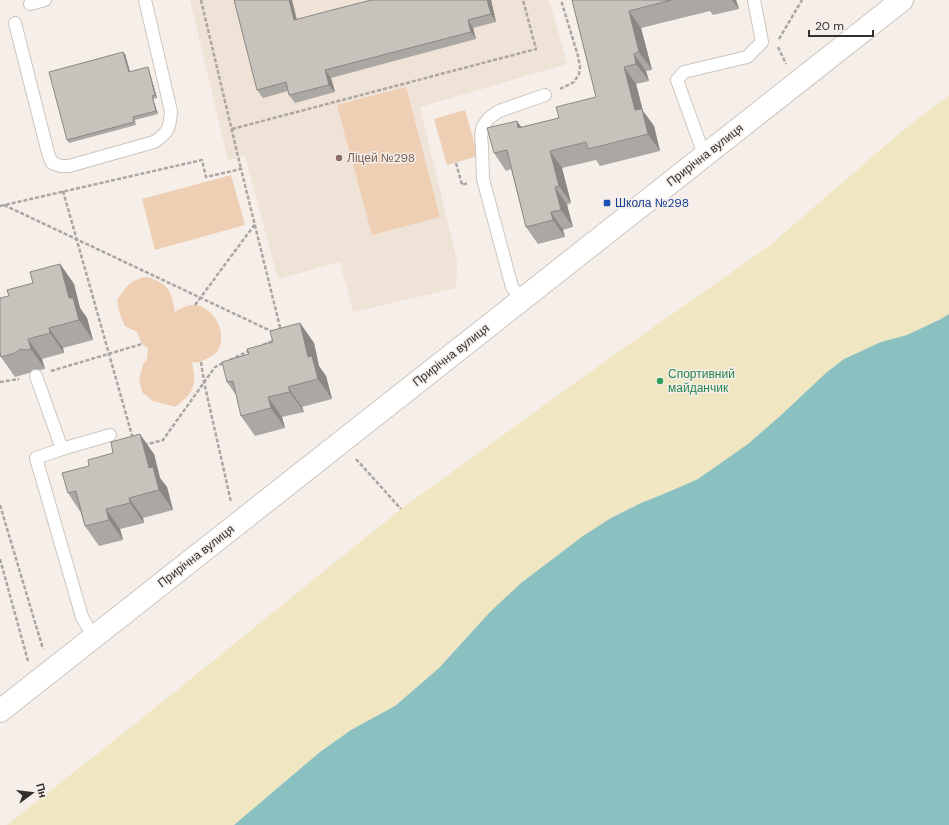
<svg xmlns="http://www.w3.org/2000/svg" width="949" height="825" font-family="'DM Sans',sans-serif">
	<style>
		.built { fill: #efe2d7 }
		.green { fill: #efcfb3 }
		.sand { fill: #f0e6c1 }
		.water { fill: #8ac0bf }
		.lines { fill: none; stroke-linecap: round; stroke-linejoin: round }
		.lane-casing { stroke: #ccc6c0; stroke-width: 14 }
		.street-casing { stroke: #ccc6c0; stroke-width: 24 }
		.path { stroke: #aca6a2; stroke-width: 2.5; stroke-dasharray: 4 2; stroke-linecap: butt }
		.lane { stroke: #fff; stroke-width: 12 }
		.street { stroke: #fff; stroke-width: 22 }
		.wall { fill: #aba7a2 }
		.shaded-wall { fill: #8b8884 }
		.building { fill: #c7c2bc; stroke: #8b8884 }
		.education-dot { fill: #8d6e63; stroke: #f5eee9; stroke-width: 1.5 }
		.transit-dot { fill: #1a4fb4; stroke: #f5eee9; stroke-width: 1.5 }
		.leisure-dot { fill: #2e9e5b; stroke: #f5eee9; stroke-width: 1.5 }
		.labels { text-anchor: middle; stroke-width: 3; stroke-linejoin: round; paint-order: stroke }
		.street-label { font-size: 12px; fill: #33302e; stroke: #f5eee9 }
		.education-label { font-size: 12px; fill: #785e54; stroke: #f5eee9; text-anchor: start }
		.transit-label { font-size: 12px; fill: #164399; stroke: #f5eee9; text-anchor: start }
		.leisure-label { font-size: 12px; fill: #27864d; stroke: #f5eee9; text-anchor: start }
	</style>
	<rect width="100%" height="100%" fill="#f5eee9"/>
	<path class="built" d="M 190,0 L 549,0 L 567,64 L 420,107 L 457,261 L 456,288 L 353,312 L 340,262 L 278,279 L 245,156 L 228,160 Z"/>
	<g class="green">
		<path d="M 406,87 L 440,217 L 372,235 L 337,105 Z"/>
		<path d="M 465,110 L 478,156 L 447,165 L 434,119 Z"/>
		<path d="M 231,175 L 245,225 L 155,250 L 142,199 Z"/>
		<path d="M 146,277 C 167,282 172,291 175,312 C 181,309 188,304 195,305 C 214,307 228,333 218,350 C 216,354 210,357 206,359 C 201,362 198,363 192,362 C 197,386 194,393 175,407 L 153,401 L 142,392 L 139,379 L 143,365 L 147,359 L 148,348 L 142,344 L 137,332 L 125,326 L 120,315 L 117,301 C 125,288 129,280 146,277 Z"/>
	</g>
	<path class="sand" d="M 949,95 L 949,314 L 941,319 L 907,335 L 881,342 L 844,359 L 827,372 L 779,417 L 748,444 L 723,462 L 698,479 L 666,493 L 641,503 L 611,518 L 554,558 L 521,583 L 491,611 L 439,668 L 395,706 L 351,730 L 320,752 L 234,825 L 7,825 L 135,724 L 401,509 L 601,364 L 769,246 L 901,132 Z"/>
	<path class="water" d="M 949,314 L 949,825 L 234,825 L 320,752 L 351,730 L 395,706 L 439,668 L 491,611 L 521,583 L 583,536 L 611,518 L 641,503 L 666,493 L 698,479 L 748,444 L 779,417 L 827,372 L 844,359 L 881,342 L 907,335 L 941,319 Z"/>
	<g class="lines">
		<defs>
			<g id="lane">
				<path d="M 30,4 L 45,0"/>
				<path d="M 15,23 L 48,153 L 52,163 L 61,166 L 69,166 L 154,142 C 168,133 170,128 171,111 L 145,0"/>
				<path d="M 704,155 L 677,80 L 684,72 L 747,57 L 762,42 L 754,0"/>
				<path d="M 521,300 L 512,287 L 483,179 L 482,147 L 481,136 L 483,126 L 489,118 L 499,111 L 545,95"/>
				<path d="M 36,376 L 62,449"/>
				<path d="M 93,636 L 82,617 L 36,458 L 62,449 L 110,435"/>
			</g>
			<path id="street" d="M 0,711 L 902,0"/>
		</defs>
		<use href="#lane" class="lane-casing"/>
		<use href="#street" class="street-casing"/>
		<g class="path">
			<path d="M 201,0 L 241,169"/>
			<path d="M 779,39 L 802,0"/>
			<path d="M 778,47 L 786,64"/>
			<path d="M 560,89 L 574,82 L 579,74 L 580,67 L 578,56 L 561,0"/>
			<path d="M 232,129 L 536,49 L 523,0"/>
			<path d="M 456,163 L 462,185 L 468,183"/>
			<path d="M 63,191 L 133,439"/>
			<path d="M 4,205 L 273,332"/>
			<path d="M 0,206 L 202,160 L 206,177 L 241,169 L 281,331"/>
			<path d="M 195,305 L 255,224"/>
			<path d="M 263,345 L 275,340"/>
			<path d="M 230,360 L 251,350"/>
			<path d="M 201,362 L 204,382 L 231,502"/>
			<path d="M 51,371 L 142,344"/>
			<path d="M 0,382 L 19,379"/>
			<path d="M 144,445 L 163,440 L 215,367 L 225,362"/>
			<path d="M 356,459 L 401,509"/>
			<path d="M 0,505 L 43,649"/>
			<path d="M 0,559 L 28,661"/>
		</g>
		<use href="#lane" class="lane"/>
		<use href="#street" class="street"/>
	</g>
	<g class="wall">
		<path d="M 491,0 L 496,22 L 473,28 L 476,39 L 331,78 L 335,92 L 295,103 L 289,95 L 288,91 L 263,98 L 257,90 L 297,19 Z"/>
		<path d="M 572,0 L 736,0 L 739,9 L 713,15 L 710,11 L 641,28 L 652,70 L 646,71 L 649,81 L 636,84 L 643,111 L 654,126 L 660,151 L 600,166 L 596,160 L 562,168 L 571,203 L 567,205 L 573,227 L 563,230 L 565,237 L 538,244 L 526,227 L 511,169 L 506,171 L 494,153 L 517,121 L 521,127 L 559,118 L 596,97 Z"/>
		<path d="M 125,54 L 130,72 L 148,67 L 149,70 L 157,98 L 153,99 L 158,114 L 135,120 L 136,125 L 69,143 L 67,140 Z"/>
		<path d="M 60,264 L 74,284 L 80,308 L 87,318 L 93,340 L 63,348 L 64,353 L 42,359 L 45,369 L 41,370 L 34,369 L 29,373 L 15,377 L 1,357 L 9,296 L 33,283 Z"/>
		<path d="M 300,323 L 314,343 L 319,366 L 326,376 L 332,399 L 302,407 L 304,412 L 282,417 L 285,428 L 255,436 L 241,416 L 236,395 L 227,382 L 249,354 L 273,342 Z"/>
		<path d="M 154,454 L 160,478 L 167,487 L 173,510 L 143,518 L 144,523 L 120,529 L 123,540 L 99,546 L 85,526 L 81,513 L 68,493 Z"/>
	</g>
	<g class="shaded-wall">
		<path d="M 289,0 L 292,0 L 299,28 L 294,20 Z"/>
		<path d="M 487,0 L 491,0 L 496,22 L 491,14 Z"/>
		<path d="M 732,0 L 736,0 L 739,9 Z"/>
		<path d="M 629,11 L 641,28 L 652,70 L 639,52 Z"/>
		<path d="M 468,20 L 473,28 L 476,39 L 471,32 Z"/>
		<path d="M 123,52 L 125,54 L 131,75 L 129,72 Z"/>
		<path d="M 634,54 L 646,71 L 649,81 L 636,64 Z"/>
		<path d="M 148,67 L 149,70 L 157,98 L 155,95 Z"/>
		<path d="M 624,67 L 636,84 L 643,111 L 654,126 L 660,151 L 648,134 L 635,110 Z"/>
		<path d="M 325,70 L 331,78 L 335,92 L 329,85 Z"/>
		<path d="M 152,96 L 158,114 L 156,111 Z"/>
		<path d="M 517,121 L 529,138 L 518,128 Z"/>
		<path d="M 550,151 L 562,168 L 571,203 L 559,186 Z"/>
		<path d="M 555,187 L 567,205 L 573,227 L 561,210 Z"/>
		<path d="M 551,212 L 563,230 L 565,237 L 553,220 Z"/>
		<path d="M 60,264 L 74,284 L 80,308 L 87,318 L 93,340 L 79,320 L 69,298 Z"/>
		<path d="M 300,323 L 314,343 L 319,366 L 326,376 L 332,399 L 318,379 L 308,357 Z"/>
		<path d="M 49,328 L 63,348 L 64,353 L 50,333 Z"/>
		<path d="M 28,339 L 42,359 L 45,369 L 31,349 Z"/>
		<path d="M 288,387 L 302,407 L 304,412 L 290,392 Z"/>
		<path d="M 268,397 L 282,417 L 285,428 L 271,408 Z"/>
		<path d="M 140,434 L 154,454 L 160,478 L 167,487 L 173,510 L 159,490 L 149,468 Z"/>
		<path d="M 129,498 L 143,518 L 144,523 L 130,503 Z"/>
		<path d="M 106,509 L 120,529 L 123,540 L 109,520 Z"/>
	</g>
	<g class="building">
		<path d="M 234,0 L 289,0 L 294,20 L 371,0 L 487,0 L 491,14 L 468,20 L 471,32 L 325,70 L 329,85 L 289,95 L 286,82 L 257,90 Z"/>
		<path d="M 572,0 L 671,0 L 629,11 L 639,52 L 634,54 L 636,64 L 624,67 L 635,110 L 642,109 L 648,134 L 588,149 L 586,142 L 550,151 L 559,186 L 555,187 L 561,210 L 551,212 L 553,220 L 526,227 L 507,150 L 494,153 L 487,128 L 517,121 L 518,128 L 559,118 L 556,107 L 596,97 Z"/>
		<path d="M 123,52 L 129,72 L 148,67 L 155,95 L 152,96 L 156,111 L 133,117 L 134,122 L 67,140 L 49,72 Z"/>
		<path d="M 60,264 L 69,298 L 73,298 L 79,320 L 49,328 L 50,333 L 28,339 L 31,349 L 27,350 L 20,349 L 15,353 L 1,357 L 0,352 L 0,298 L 9,296 L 7,290 L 33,283 L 30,272 Z"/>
		<path d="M 300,323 L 308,357 L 312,356 L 318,379 L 288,387 L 290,392 L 268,397 L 271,408 L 241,416 L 233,381 L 227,382 L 222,362 L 249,354 L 247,349 L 273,342 L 270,331 Z"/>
		<path d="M 140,434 L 149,468 L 153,467 L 159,490 L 129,498 L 130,503 L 106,509 L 109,520 L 85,526 L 76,491 L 68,493 L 62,473 L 89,466 L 88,460 L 113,453 L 111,442 Z"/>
	</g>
	<circle class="education-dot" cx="339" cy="158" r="4"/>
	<rect class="transit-dot" x="603" y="199" width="8" height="8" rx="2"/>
	<circle class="leisure-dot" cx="660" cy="381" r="4"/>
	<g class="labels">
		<g class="street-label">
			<text transform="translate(705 155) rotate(-38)" y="4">Прирічна вулиця</text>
			<text transform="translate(451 355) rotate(-38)" y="4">Прирічна вулиця</text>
			<text transform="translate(196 556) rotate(-38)" y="4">Прирічна вулиця</text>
		</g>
		<g class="education-label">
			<text x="347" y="162">Ліцей №298</text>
		</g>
		<g class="transit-label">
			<text x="615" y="207">Школа №298</text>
		</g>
		<g class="leisure-label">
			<text x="668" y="378">Спортивний<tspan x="668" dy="14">майданчик</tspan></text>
		</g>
	</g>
	<g transform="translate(32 793) rotate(75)" stroke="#f5eee9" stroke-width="3" paint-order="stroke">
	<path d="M0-3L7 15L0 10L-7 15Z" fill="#33302e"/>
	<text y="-6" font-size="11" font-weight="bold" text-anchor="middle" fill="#33302e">Пн</text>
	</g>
	<path d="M809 30v6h64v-6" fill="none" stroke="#33302e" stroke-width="2"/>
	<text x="815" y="30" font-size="12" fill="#33302e" stroke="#f5eee9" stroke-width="3" paint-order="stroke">20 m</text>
</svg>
